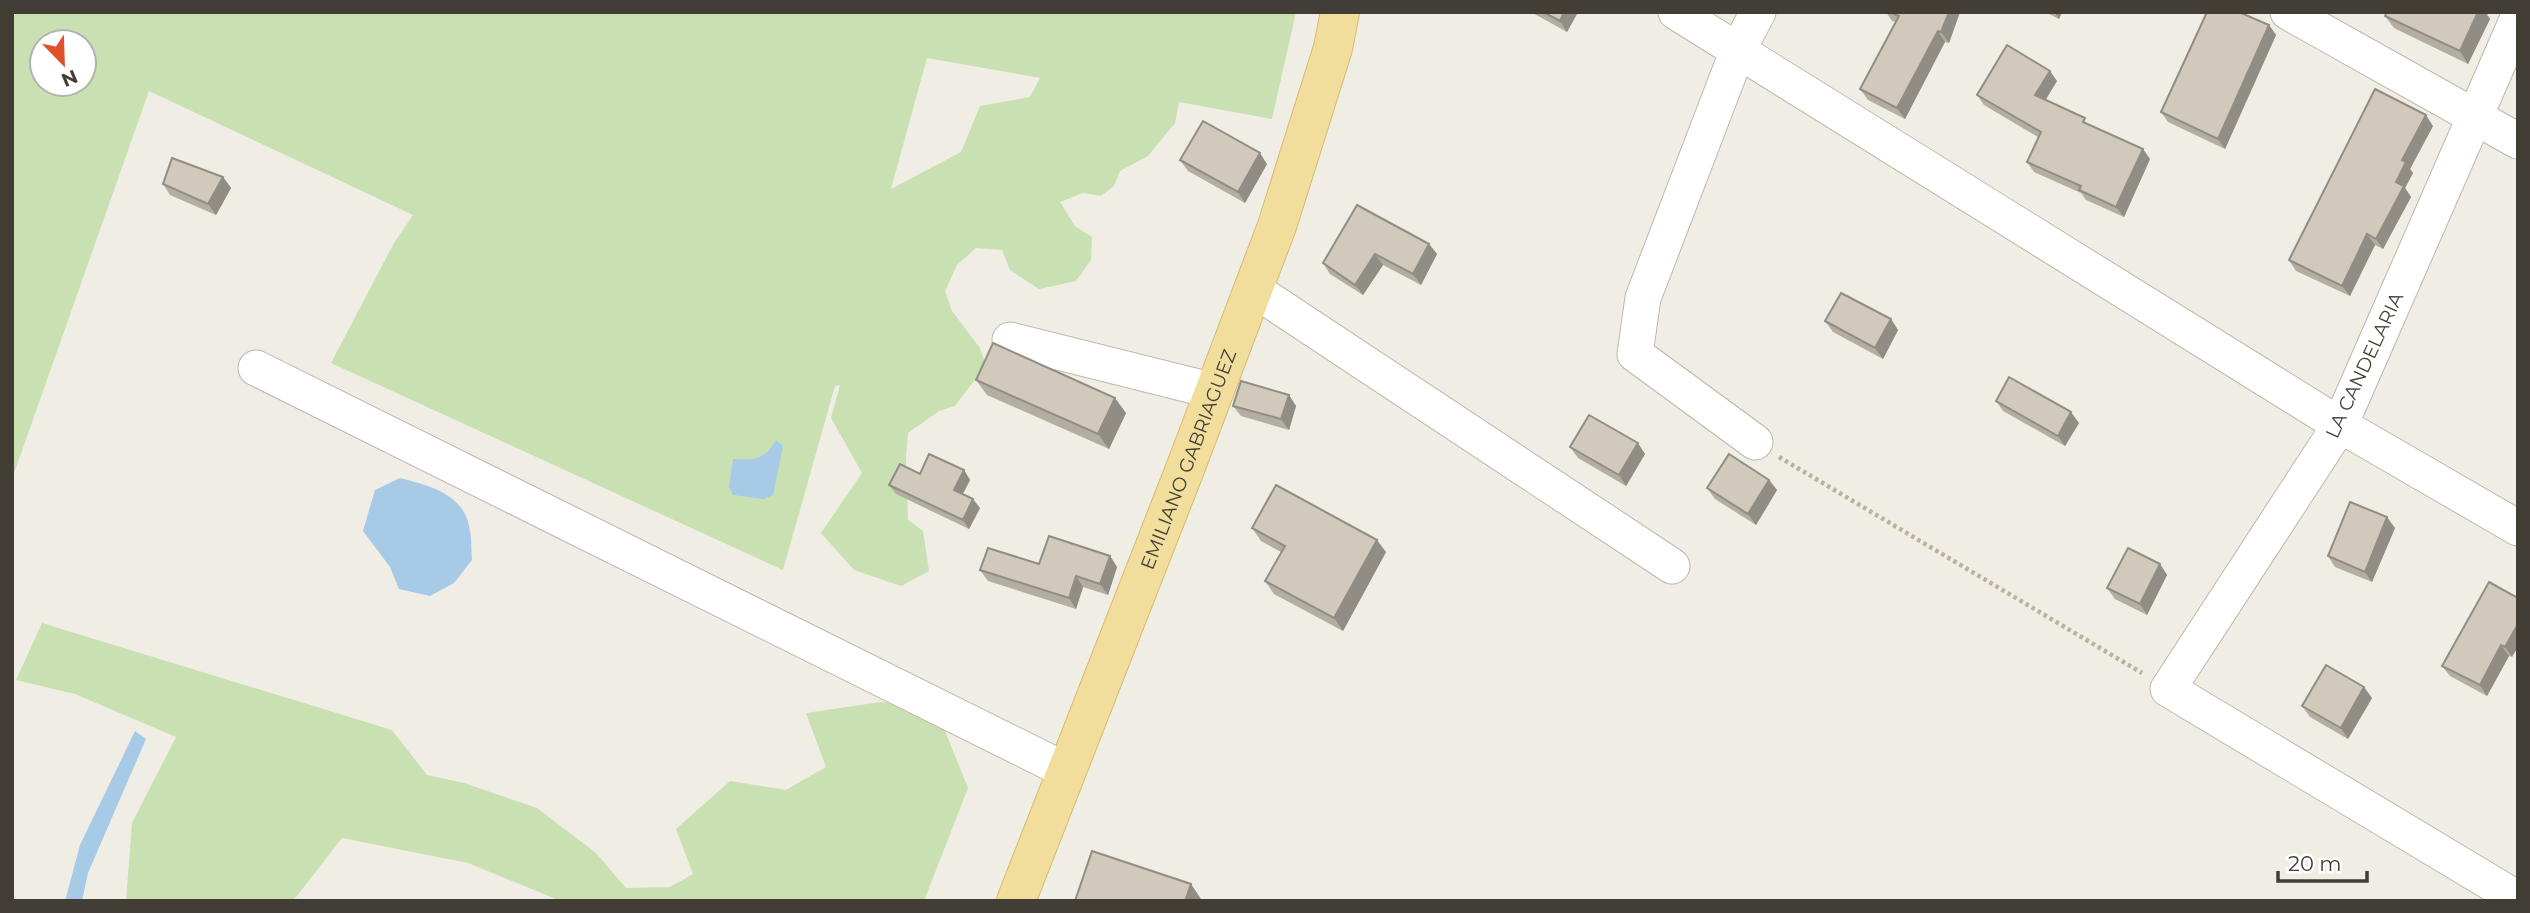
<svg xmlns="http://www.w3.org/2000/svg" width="2530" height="913" font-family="Montserrat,sans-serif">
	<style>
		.green { fill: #c9e0b2; fill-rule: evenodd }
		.water { fill: #a7cae7 }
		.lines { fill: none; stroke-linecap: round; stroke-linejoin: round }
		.minor-casing { stroke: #bdb8ac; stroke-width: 37 }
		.major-casing { stroke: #d5bb6e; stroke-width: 40 }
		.path { stroke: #bbb19c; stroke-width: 4.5; stroke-dasharray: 3.5 3.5; stroke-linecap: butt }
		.minor { stroke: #fff; stroke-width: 35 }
		.major { stroke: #f2de9c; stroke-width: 38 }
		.wall { fill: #b3ada2 }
		.shaded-wall { fill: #928d84 }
		.building { fill: #d0c9bc; stroke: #928d84; stroke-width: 2 }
		.labels { text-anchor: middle; stroke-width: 7; stroke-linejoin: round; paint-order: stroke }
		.street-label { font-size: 19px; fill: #423e35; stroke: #fff }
	</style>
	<rect width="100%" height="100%" fill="#f0ede5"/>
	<g class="green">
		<path d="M 12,12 L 1296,12 L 1272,119 L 1179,102 L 1175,123 L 1148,156 L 1120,171 L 1114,186 L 1101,196 L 1083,193 L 1060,202 L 1075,226 L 1092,237 L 1091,260 L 1076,281 L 1039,289 L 1010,270 L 1002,250 L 976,248 L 957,265 L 945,291 L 952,311 L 980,348 L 986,365 L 955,406 L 939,411 L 908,433 L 906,457 L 908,520 L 923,531 L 929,571 L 901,586 L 854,570 L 821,533 L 862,473 L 831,418 L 840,385 L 835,386 L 783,570 L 331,363 L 394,243 L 413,215 L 149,91 L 12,479 ZM 42,42 L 84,42 L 84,84 L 42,84 ZM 927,58 L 1040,78 L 1030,97 L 980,106 L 961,152 L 891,189 Z"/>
		<path d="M 42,623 L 392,730 L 427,775 L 464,783 L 537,808 L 596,853 L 626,888 L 670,887 L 693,874 L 676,829 L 730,781 L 786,790 L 826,767 L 806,713 L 881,702 L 935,706 L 968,788 L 924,901 L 561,901 L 468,863 L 342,838 L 293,901 L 126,901 L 132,823 L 176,737 L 75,694 L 16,680 Z"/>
	</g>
	<g class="water">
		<path d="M 776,440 L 783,446 L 773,495 L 764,499 L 733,495 L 729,487 L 733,459 C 753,461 766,459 776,440 Z"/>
		<path d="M 400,478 C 428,485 463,494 469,526 C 472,537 471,549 472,560 L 454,583 L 430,596 L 399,589 L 390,567 L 363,531 L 375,490 Z"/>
		<path d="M 135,731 L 146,739 L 88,873 L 82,901 L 65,901 L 80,845 Z"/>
	</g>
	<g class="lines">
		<defs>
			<g id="minor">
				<path d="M 1676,12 L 2340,425 L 2518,528"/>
				<path d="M 2288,12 L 2518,141"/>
				<path d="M 2518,18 L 2340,425 L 2168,689 L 2518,899"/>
				<path d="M 1253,289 L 1672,566"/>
				<path d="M 1010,340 L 1214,391"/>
				<path d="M 256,368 L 1067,771"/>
				<path d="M 1755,442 L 1635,354 L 1643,298 L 1738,50 L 1758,12"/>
			</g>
			<g id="major">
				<path id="s1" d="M 1016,901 L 1185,469 L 1277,226 L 1333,48 L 1340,12"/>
			</g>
		</defs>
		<use href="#minor" class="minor-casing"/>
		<use href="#major" class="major-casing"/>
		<path class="path" d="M 1779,457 L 2142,673"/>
		<use href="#minor" class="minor"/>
		<use href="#major" class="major"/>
	</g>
	<g class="wall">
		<path d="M 1531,12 L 1578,12 L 1567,32 Z"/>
		<path d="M 1886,12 L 1960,12 L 1949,43 L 1945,42 L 1905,119 L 1868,100 L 1860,89 L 1895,22 L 1892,21 Z"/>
		<path d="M 2045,12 L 2062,12 L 2059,19 Z"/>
		<path d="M 2387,12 L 2489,12 L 2487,15 L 2490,19 L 2468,64 L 2394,28 L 2385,16 Z"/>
		<path d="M 2269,25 L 2276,35 L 2225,149 L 2168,122 L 2161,112 Z"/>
		<path d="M 2057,81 L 2045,100 L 2150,159 L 2124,217 L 2086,200 L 2081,193 L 2034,172 L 2027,162 L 2038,137 L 1984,105 L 1977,95 Z"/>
		<path d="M 2433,126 L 2410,169 L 2413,173 L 2405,188 L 2411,197 L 2383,249 L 2375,245 L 2350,296 L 2296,271 L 2289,260 Z"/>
		<path d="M 1180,160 L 1267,164 L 1245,203 L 1188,171 Z"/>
		<path d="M 223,177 L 231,188 L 216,215 L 170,195 L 163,184 Z"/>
		<path d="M 1429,244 L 1437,254 L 1421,285 L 1383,265 L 1363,295 L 1330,274 L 1323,263 Z"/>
		<path d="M 1891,319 L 1898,330 L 1883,359 L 1833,332 L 1825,321 Z"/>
		<path d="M 976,380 L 1126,413 L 1109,449 L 987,395 Z"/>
		<path d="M 1289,395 L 1296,406 L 1289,430 L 1241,416 L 1233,406 Z"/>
		<path d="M 1996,401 L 2079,423 L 2065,446 L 2003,411 Z"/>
		<path d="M 1570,447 L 1645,454 L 1626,486 L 1578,458 Z"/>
		<path d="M 964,470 L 970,480 L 963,494 L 980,508 L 969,529 L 896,494 L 889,485 L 920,474 Z"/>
		<path d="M 1769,480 L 1777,490 L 1756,525 L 1715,499 L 1707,488 Z"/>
		<path d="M 1252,528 L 1386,552 L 1343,631 L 1274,594 L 1265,581 L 1281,552 L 1261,541 Z"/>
		<path d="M 2395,528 L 2372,582 L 2335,567 L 2328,556 Z"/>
		<path d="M 1110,556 L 1117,567 L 1108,595 L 1083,587 L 1076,609 L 988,581 L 980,570 Z"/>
		<path d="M 2160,564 L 2167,575 L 2147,615 L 2115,599 L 2107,588 Z"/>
		<path d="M 2489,582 L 2512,657 L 2509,656 L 2487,696 L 2450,676 L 2442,666 Z"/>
		<path d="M 2372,698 L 2348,739 L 2310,717 L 2302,706 Z"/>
	</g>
	<g class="shaded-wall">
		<path d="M 1564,12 L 1578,12 L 1567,32 L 1560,21 Z"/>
		<path d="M 1949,12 L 1960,12 L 1949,43 L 1941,32 Z"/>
		<path d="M 2054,12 L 2062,12 L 2059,19 Z"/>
		<path d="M 2478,12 L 2489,12 L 2487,15 L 2490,19 L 2468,64 L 2460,51 Z"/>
		<path d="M 2269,25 L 2276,35 L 2225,149 L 2218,139 Z"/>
		<path d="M 1938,31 L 1945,42 L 1905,119 L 1897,108 Z"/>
		<path d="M 2050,71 L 2057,81 L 2042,106 L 2035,95 Z"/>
		<path d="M 2426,115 L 2433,126 L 2410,169 L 2413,173 L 2405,188 L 2411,197 L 2383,249 L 2376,239 L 2396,182 L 2402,160 Z"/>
		<path d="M 2143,149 L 2150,159 L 2124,217 L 2116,207 Z"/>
		<path d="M 1260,153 L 1267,164 L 1245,203 L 1238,192 Z"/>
		<path d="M 223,177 L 231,188 L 216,215 L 208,204 Z"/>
		<path d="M 2367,234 L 2375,245 L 2350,296 L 2342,286 Z"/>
		<path d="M 1429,244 L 1437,254 L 1421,285 L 1413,274 Z"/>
		<path d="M 1375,254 L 1383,265 L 1363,295 L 1355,285 Z"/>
		<path d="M 1891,319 L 1898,330 L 1883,359 L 1875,348 Z"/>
		<path d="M 1289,395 L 1296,406 L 1289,430 L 1281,419 Z"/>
		<path d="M 1115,398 L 1126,413 L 1109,449 L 1098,434 Z"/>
		<path d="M 2071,412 L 2079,423 L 2065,446 L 2058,436 Z"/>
		<path d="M 1638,443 L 1645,454 L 1626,486 L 1619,475 Z"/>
		<path d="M 964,470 L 970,480 L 960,499 L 954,490 Z"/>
		<path d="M 1769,480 L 1777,490 L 1756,525 L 1748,514 Z"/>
		<path d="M 973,499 L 980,508 L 969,529 L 963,520 Z"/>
		<path d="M 2387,517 L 2395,528 L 2372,582 L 2365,572 Z"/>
		<path d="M 1377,540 L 1386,552 L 1343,631 L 1334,618 Z"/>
		<path d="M 1110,556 L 1117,567 L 1108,595 L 1100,584 Z"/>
		<path d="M 2160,564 L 2167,575 L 2147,615 L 2140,604 Z"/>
		<path d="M 1076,576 L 1083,587 L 1076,609 L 1069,598 Z"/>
		<path d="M 2518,624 L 2518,647 L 2512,657 L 2505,647 Z"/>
		<path d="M 2501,645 L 2509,656 L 2487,696 L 2480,685 Z"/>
		<path d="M 2364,687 L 2372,698 L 2348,739 L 2341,728 Z"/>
		<path d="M 1191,884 L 1201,899 L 1201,901 L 1185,901 Z"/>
	</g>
	<g class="building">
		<path d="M 1543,12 L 1564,12 L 1560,21 Z"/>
		<path d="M 1889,12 L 1949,12 L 1941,32 L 1938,31 L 1897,108 L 1860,89 L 1899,16 Z"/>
		<path d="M 2207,12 L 2239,12 L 2269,25 L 2218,139 L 2161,112 Z"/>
		<path d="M 2387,12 L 2478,12 L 2460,51 L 2385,16 Z"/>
		<path d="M 2007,45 L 2050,71 L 2035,95 L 2085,118 L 2083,122 L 2143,149 L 2116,207 L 2079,190 L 2081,186 L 2027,162 L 2041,132 L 1977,95 Z"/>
		<path d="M 2375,89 L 2426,115 L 2402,160 L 2406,162 L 2396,182 L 2404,186 L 2376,239 L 2367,234 L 2342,286 L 2289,260 Z"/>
		<path d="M 1203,121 L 1260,153 L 1238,192 L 1180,160 Z"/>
		<path d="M 172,158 L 223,177 L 208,204 L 163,184 Z"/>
		<path d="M 1357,205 L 1429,244 L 1413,274 L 1375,254 L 1355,285 L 1323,263 Z"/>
		<path d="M 1841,293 L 1891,319 L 1875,348 L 1825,321 Z"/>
		<path d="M 993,343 L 1115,398 L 1098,434 L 976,380 Z"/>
		<path d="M 2009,377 L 2071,412 L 2058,436 L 1996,401 Z"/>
		<path d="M 1241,381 L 1289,395 L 1281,419 L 1233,406 Z"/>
		<path d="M 1589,415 L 1638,443 L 1619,475 L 1570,447 Z"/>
		<path d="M 929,454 L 964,470 L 954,490 L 973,499 L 963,520 L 889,485 L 900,464 L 920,474 Z"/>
		<path d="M 1729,454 L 1769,480 L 1748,514 L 1707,488 Z"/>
		<path d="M 1276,485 L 1377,540 L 1334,618 L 1265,581 L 1285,546 L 1252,528 Z"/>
		<path d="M 2350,502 L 2387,517 L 2365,572 L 2328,556 Z"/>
		<path d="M 1049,536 L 1110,556 L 1100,584 L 1076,576 L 1069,598 L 980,570 L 988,548 L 1039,564 Z"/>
		<path d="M 2128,548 L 2160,564 L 2140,604 L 2107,588 Z"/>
		<path d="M 2489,582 L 2518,598 L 2518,624 L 2505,647 L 2501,645 L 2480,685 L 2442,666 Z"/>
		<path d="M 2326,665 L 2364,687 L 2341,728 L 2302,706 Z"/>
		<path d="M 1092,851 L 1191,884 L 1185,901 L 1075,901 Z"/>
	</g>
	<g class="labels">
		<g class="street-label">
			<text transform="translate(2364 365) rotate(-65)" y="7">LA CANDELARIA</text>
			<text dy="7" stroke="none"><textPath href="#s1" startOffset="474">EMILIANO GABRIAGUEZ</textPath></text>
		</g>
	</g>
	<rect width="2530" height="913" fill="none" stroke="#423e35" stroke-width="28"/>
	<g transform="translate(63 63) rotate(157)"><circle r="33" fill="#ffffff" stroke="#b3b2ae" stroke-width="2"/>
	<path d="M0-5L12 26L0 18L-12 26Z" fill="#e1502c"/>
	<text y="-10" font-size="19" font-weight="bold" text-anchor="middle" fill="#423e35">N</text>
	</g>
	<path d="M2278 871v10h89v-10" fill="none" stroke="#423e35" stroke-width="3.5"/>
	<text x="2288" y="871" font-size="21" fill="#423e35" stroke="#ffffff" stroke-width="5" paint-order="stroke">20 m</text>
</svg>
